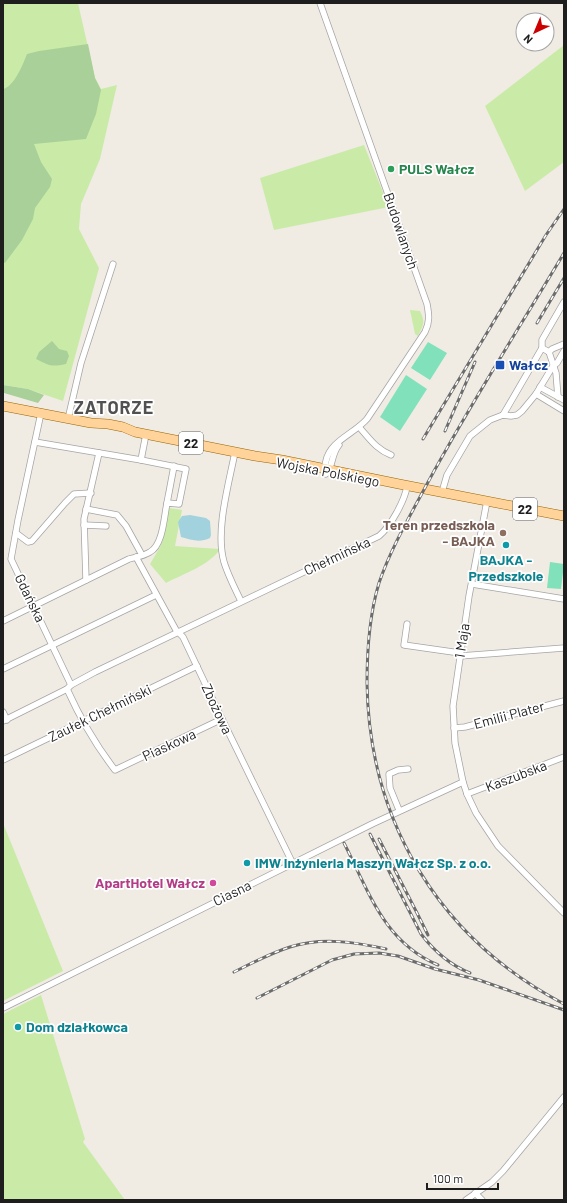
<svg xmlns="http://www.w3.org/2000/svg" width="567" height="1203" font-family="Barlow,sans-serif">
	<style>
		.grass { fill: #caeba8 }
		.forest { fill: #a9d098 }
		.pitch { fill: #80e1bb }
		.water { fill: #a3d2df }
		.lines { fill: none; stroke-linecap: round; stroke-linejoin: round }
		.street-casing { stroke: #a5a5a5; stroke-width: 7 }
		.primary-casing { stroke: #996500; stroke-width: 10 }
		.street { stroke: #fff; stroke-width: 5.5 }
		.primary { stroke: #ffd39a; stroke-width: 9 }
		.rail-casing { stroke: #6c6c6c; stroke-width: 3 }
		.rail { stroke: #fff; stroke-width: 1.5; stroke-dasharray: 4.5; stroke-linecap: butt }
		.leisure-dot { fill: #2e9e5b; stroke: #fff; stroke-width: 1.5 }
		.transit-dot { fill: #1a4fb4; stroke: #fff; stroke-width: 1.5 }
		.education-dot { fill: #8d6e63; stroke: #fff; stroke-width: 1.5 }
		.culture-dot { fill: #0f9aa8; stroke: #fff; stroke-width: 1.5 }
		.hotel-dot { fill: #d1479c; stroke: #fff; stroke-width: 1.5 }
		.labels { text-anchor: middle; stroke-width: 3.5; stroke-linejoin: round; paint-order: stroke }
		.shield { fill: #fff; stroke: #626262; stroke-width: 1 }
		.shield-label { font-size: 13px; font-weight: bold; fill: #1e1e1e }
		.leisure-label { font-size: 14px; font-weight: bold; fill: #27864d; stroke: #fff; text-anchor: start }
		.street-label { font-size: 14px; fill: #1e1e1e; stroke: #fff }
		.transit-label { font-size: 14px; font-weight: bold; fill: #164399; stroke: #fff; text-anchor: start }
		.education-label { font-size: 14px; font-weight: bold; fill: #785e54; stroke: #fff; text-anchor: end }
		.culture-label { font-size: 14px; font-weight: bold; fill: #0d838f; stroke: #fff; text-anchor: start }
		.hotel-label { font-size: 14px; font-weight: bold; fill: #b23c85; stroke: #fff; text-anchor: end }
		.district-label { font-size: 18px; font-weight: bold; letter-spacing: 1px; fill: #515151; stroke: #fff }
	</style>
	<rect width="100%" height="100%" fill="#f0ece4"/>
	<g class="grass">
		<path d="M 3,3 L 78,3 L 95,78 L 101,89 L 117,85 L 100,159 L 81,204 L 79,229 L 99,268 L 63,401 L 28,389 L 3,385 Z"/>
		<path d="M 564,45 L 564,162 L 525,191 L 485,106 Z"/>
		<path d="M 364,145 L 389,207 L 274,230 L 260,178 Z"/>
		<path d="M 410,310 L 420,311 C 426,323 423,325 418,336 L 415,334 Z"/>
		<path d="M 169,508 L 182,510 L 175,546 L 220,549 C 210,565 183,574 166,583 L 150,564 L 160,547 L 163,540 Z"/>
		<path d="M 3,823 L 63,971 L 3,1001 Z"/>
		<path d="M 41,995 L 85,1139 L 83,1142 L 125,1200 L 3,1200 L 3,1014 Z"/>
	</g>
	<g class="forest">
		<path d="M 88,44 L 95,78 L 101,90 L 96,114 L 86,139 L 34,144 L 41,162 L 52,179 L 50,187 L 35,208 L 33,219 L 22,240 L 5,263 L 3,262 L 3,89 C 14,87 23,64 27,54 L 39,51 Z"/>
		<path d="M 52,341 L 59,349 L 67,351 L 69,356 L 66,364 C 51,367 50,366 36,359 L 39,352 Z"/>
		<path d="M 3,385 L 28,389 L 44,395 L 38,403 L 4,393 Z"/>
	</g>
	<g class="pitch">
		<path d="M 428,342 L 447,353 L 430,380 L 411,368 Z"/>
		<path d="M 406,375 L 427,389 L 400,431 L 380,417 Z"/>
		<path d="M 550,562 L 564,564 L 561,589 L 547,588 Z"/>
	</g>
	<path class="water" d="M 190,515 L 206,518 L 210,521 L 211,535 L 210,538 C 200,543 191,540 181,537 L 178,522 L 182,516 Z"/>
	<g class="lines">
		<defs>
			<g id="street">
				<path d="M 320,3 L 427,304 C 429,315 430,322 425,332 L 367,419 C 354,434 330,441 326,461 C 325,466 323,469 326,474"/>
				<path d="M 542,348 L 549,352 L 556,373 L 558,397"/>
				<path d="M 549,352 L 552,349 L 564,344"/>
				<path d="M 540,387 L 564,400"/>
				<path d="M 536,394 L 564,411"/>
				<path d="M 41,413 L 18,520 L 11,559 L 71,685"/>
				<path d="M 503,415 L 542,348 L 542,340 L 564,302"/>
				<path d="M 68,419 L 81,363 L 113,264"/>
				<path d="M 359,427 C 370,439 376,449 391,455"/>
				<path d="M 235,452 C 229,483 215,531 224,562 C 228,575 235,589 241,601"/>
				<path d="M 141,460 L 146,434"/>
				<path d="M 328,472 C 333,463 332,453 339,445"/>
				<path d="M 442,492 L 447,475 L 470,436 L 490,420 L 503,415 L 511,416 L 517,415 L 522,411 L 536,394 L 553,366 L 557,363 L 564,351"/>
				<path d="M 487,501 L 469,596 L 453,706 L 455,743 L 463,782 L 467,794 L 476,813 L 498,846 L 564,913"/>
				<path d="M 167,503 L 174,466"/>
				<path d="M 86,509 L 117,515 L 126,526 L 142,555"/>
				<path d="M 84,525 L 106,526"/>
				<path d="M 16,533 L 28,542 L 32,541 L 65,503 L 74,494 L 91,493"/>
				<path d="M 136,557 L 176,630 L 183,637 L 222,719 L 293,864"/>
				<path d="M 86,580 L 84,519 L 99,453"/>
				<path d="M 472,584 L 564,599"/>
				<path d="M 3,621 L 129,559 C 136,557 144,556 150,552 C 163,545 164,517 167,503 L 179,504 L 186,469 L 141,460 L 35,442"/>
				<path d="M 407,624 L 404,645 L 460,653"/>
				<path d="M 460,656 L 564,648"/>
				<path d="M 3,669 L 156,595"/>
				<path d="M 67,689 C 81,720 94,743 115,770 L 222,719"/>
				<path d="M 3,712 L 7,720"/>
				<path d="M 3,721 L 67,689 L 71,685 L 95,672 L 379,536 C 391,526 405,500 407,486"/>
				<path d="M 454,728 L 465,727 L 564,701"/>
				<path d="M 3,760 L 197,666"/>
				<path d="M 467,794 L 564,757"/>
				<path d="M 399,810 L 390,788 L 389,774 L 398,770 L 408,769"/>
				<path d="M 3,1008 L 372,824 L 463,782"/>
				<path d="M 475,1193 L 482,1200"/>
				<path d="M 466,1200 L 492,1182 L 503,1171 L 564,1097"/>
			</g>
			<path id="primary" d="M 3,406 L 91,423 L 108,424 L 123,427 L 135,432 L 255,456 L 282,460 L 399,484 L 564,516"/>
		</defs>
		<use href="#street" class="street-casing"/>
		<use href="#primary" class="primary-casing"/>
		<use href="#street" class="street"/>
		<use href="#primary" class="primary"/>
		<defs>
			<g id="rail">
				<path d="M 564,253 C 518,330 469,406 427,484 C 410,516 391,548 379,583 C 369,616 367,649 367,683 C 369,823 440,939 564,1004"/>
				<path d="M 537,323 L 564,278"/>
				<path d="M 445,431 L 475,362"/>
				<path d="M 423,439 L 546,235 L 564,209"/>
				<path d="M 370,834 L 421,934 C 434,951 450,965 470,973"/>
				<path d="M 379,839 L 417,913 L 428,935"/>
				<path d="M 344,843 C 369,892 384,942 438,965"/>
				<path d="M 234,972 C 252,963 271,953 290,947 C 322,937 355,942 386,949"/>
				<path d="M 257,998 L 332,960 L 354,954 L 379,953 L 398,956 L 435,969 L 479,980 L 564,1010"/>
			</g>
		</defs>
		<use href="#rail" class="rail-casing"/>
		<use href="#rail" class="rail"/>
	</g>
	<circle class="leisure-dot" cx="391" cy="169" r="4"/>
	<rect class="transit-dot" x="495" y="360" width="10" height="10" rx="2"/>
	<circle class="education-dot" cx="503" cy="533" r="4"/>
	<g class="culture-dot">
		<circle cx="506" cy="545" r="4"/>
		<circle cx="247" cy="863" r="4"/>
		<circle cx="18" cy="1027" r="4"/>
	</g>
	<circle class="hotel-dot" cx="213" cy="883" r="4"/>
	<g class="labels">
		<g class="shield">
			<rect x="179" y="432" width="24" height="22" rx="3"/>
			<rect x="513" y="498" width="24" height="22" rx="3"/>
		</g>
		<g class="shield-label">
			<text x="191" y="448">22</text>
			<text x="525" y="514">22</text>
		</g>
		<g class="leisure-label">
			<text x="399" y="174">PULS Wałcz</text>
		</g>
		<g class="street-label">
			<text transform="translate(401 231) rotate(71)" y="5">Budowlanych</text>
			<text transform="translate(328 472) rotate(11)" y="5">Wojska Polskiego</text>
			<text transform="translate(337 556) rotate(-25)" y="5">Chełmińska</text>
			<text transform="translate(30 598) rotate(64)" y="5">Gdańska</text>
			<text transform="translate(462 641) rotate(-81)" y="5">1 Maja</text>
			<text transform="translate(217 709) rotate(65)" y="5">Zbożowa</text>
			<text transform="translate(100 713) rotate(-26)" y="5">Zaułek Chełmiński</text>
			<text transform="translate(509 715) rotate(-15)" y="5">Emilii Plater</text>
			<text transform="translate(169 745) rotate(-25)" y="5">Piaskowa</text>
			<text transform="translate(516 776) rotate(-21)" y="5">Kaszubska</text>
			<text transform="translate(232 893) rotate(-26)" y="5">Ciasna</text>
		</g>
		<g class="transit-label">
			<text x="509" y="370">Wałcz</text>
		</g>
		<g class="education-label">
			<text x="495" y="530">Teren przedszkola<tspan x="495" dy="16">- BAJKA</tspan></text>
		</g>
		<g class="culture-label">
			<text x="506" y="565" text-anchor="middle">BAJKA -<tspan x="506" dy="16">Przedszkole</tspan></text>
			<text x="255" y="868">IMW Inżynieria Maszyn Wałcz Sp. z o.o.</text>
			<text x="26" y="1032">Dom działkowca</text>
		</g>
		<g class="hotel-label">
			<text x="205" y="888">ApartHotel Wałcz</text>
		</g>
		<g class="district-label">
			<text x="114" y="414">ZATORZE</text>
		</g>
	</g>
	<rect width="567" height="1203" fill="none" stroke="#1e1e1e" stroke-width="8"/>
	<g transform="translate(535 32) rotate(224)"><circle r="19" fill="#ffffff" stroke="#a5a5a5"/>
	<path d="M0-3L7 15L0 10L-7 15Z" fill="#cd0001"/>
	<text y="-6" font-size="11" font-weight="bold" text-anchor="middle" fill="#1e1e1e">N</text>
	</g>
	<path d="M427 1183v6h71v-6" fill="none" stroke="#1e1e1e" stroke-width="2"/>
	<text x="433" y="1183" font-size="12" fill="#1e1e1e" stroke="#ffffff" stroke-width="3" paint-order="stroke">100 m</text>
</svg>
